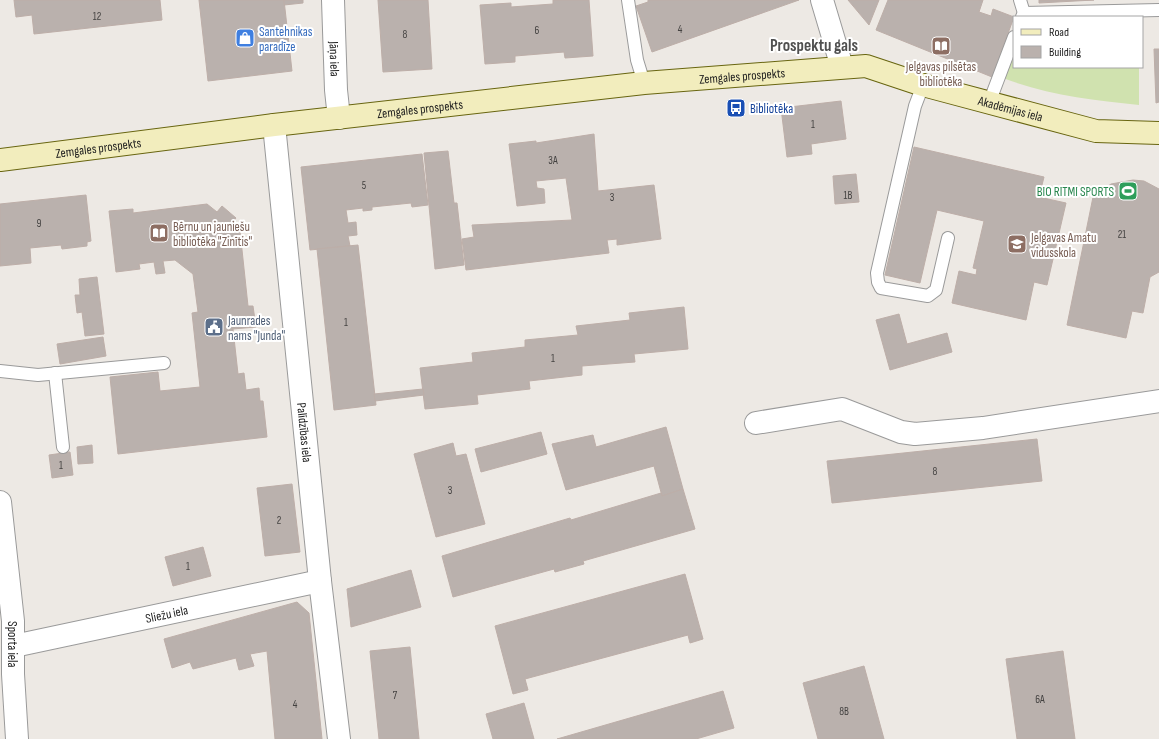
<svg xmlns="http://www.w3.org/2000/svg" width="1159" height="739" font-family="'Sofia Sans Condensed',sans-serif">
	<style>
		.grass { fill: #d0e2af }
		.building { fill: #bab1ad; stroke: #bdaea8 }
		.lines { fill: none; stroke-linecap: round; stroke-linejoin: round }
		.service-casing { stroke: #9a9a9a; stroke-width: 14 }
		.minor-casing { stroke: #9a9a9a; stroke-width: 24 }
		.secondary-casing { stroke: #686510; stroke-width: 24 }
		.service { stroke: #fff; stroke-width: 12 }
		.minor { stroke: #fff; stroke-width: 22 }
		.secondary { stroke: #f2edbd; stroke-width: 22 }
		.labels { text-anchor: middle; stroke-width: 4; stroke-linejoin: round; paint-order: stroke }
		.number-label { font-size: 11px; fill: #444241 }
		.shop-label { font-size: 13px; fill: #366cbe; stroke: #fff; text-anchor: start }
		.street-label { font-size: 13px; fill: #1d1d1d; stroke: #fff }
		.education-label { font-size: 13px; fill: #785e54; stroke: #fff; text-anchor: start }
		.transit-label { font-size: 13px; fill: #164399; stroke: #fff; text-anchor: start }
		.leisure-label { font-size: 13px; fill: #27864d; stroke: #fff; text-anchor: end }
		.service-label { font-size: 13px; fill: #4e5e75; stroke: #fff; text-anchor: start }
		.district-label { font-size: 17px; font-weight: bold; fill: #505050; stroke: #fff }
	</style>
	<rect width="100%" height="100%" fill="#ede9e4"/>
	<path class="grass" d="M 1014,50 L 1014,67 L 1139,67 L 1139,105 C 1092,100 1047,95 1003,78 Z"/>
	<g class="building">
		<path d="M 14,0 L 160,0 L 162,20 L 34,34 L 32,15 L 16,17 Z"/>
		<path d="M 199,0 L 284,0 L 292,71 L 208,81 Z"/>
		<path d="M 284,0 L 303,0 L 303,3 L 284,5 Z"/>
		<path d="M 378,0 L 428,0 L 432,69 L 383,72 Z"/>
		<path d="M 553,0 L 589,0 L 593,56 L 565,58 L 564,52 L 515,56 L 515,62 L 485,64 L 480,5 L 511,3 L 511,7 L 553,4 Z"/>
		<path d="M 648,0 L 799,0 L 652,52 L 636,6 L 648,2 Z"/>
		<path d="M 848,0 L 879,0 L 869,25 Z"/>
		<path d="M 888,0 L 983,0 L 979,12 L 991,16 L 993,9 L 1014,17 L 992,77 L 876,30 Z"/>
		<path d="M 1039,0 L 1094,0 L 1039,3 Z"/>
		<path d="M 1154,49 L 1159,49 L 1159,102 L 1156,103 Z"/>
		<path d="M 841,101 L 846,139 L 811,144 L 812,154 L 787,157 L 781,108 Z"/>
		<path d="M 594,134 L 598,191 L 654,185 L 661,239 L 617,245 L 617,239 L 607,240 L 609,253 L 466,270 L 462,239 L 474,237 L 472,225 L 572,220 L 566,178 L 536,181 L 537,188 L 544,189 L 545,203 L 517,206 L 509,144 L 536,141 L 536,143 Z"/>
		<path d="M 914,147 L 1044,177 L 1039,197 L 1066,203 L 1047,285 L 1034,282 L 1026,320 L 952,303 L 959,271 L 976,275 L 977,269 L 973,268 L 984,221 L 937,210 L 920,283 L 885,275 Z"/>
		<path d="M 448,151 L 454,203 L 457,203 L 464,265 L 435,269 L 424,153 Z"/>
		<path d="M 422,154 L 428,205 L 412,207 L 411,203 L 372,207 L 372,210 L 363,211 L 363,208 L 346,210 L 348,223 L 356,222 L 357,235 L 348,236 L 350,246 L 310,250 L 301,167 Z"/>
		<path d="M 856,174 L 859,202 L 835,204 L 833,176 Z"/>
		<path d="M 1133,180 L 1144,181 L 1159,189 L 1159,272 L 1150,277 L 1143,313 L 1132,311 L 1126,338 L 1067,325 L 1093,197 L 1111,184 Z"/>
		<path d="M 86,195 L 91,241 L 87,242 L 87,246 L 62,249 L 61,245 L 30,248 L 31,263 L 0,266 L 0,204 Z"/>
		<path d="M 207,204 L 217,212 L 222,206 L 236,218 L 231,224 L 240,231 L 248,306 L 253,306 L 256,327 L 233,329 L 238,374 L 244,373 L 246,390 L 259,388 L 260,401 L 263,401 L 267,437 L 118,454 L 110,377 L 158,372 L 160,391 L 200,387 L 192,313 L 198,312 L 193,274 L 175,260 L 163,261 L 165,273 L 156,274 L 154,262 L 139,264 L 140,269 L 116,272 L 109,211 L 133,209 L 133,213 Z"/>
		<path d="M 358,245 L 376,405 L 334,410 L 317,249 Z"/>
		<path d="M 97,277 L 104,334 L 85,336 L 82,312 L 77,313 L 75,295 L 80,295 L 79,279 Z"/>
		<path d="M 684,307 L 688,349 L 634,354 L 635,362 L 582,366 L 582,375 L 529,381 L 530,389 L 477,395 L 478,404 L 425,409 L 420,368 L 473,362 L 472,353 L 525,347 L 525,340 L 578,335 L 576,326 L 630,320 L 629,313 Z"/>
		<path d="M 899,314 L 907,344 L 947,333 L 952,352 L 890,370 L 876,320 Z"/>
		<path d="M 103,337 L 106,356 L 60,364 L 57,344 Z"/>
		<path d="M 423,389 L 424,395 L 375,401 L 374,394 Z"/>
		<path d="M 666,427 L 683,489 L 662,496 L 654,466 L 566,490 L 552,444 L 593,435 L 596,447 Z"/>
		<path d="M 541,432 L 547,454 L 481,472 L 475,449 Z"/>
		<path d="M 1037,439 L 1042,481 L 832,503 L 827,461 Z"/>
		<path d="M 453,443 L 456,456 L 466,454 L 485,524 L 436,537 L 414,454 Z"/>
		<path d="M 92,445 L 93,463 L 78,464 L 77,447 Z"/>
		<path d="M 70,452 L 73,475 L 52,478 L 49,455 Z"/>
		<path d="M 292,484 L 300,552 L 265,556 L 257,488 Z"/>
		<path d="M 683,489 L 695,529 L 583,561 L 584,564 L 555,572 L 554,569 L 453,597 L 442,556 L 570,518 L 571,520 L 661,493 L 662,496 Z"/>
		<path d="M 203,547 L 211,576 L 173,586 L 165,557 Z"/>
		<path d="M 411,570 L 421,607 L 351,627 L 347,589 Z"/>
		<path d="M 685,574 L 703,639 L 690,643 L 688,635 L 525,679 L 528,690 L 513,694 L 495,626 Z"/>
		<path d="M 297,602 L 309,613 L 322,739 L 275,739 L 267,651 L 250,654 L 254,666 L 239,670 L 236,658 L 193,669 L 190,662 L 172,668 L 164,639 Z"/>
		<path d="M 410,647 L 419,739 L 379,739 L 370,651 Z"/>
		<path d="M 1063,651 L 1075,739 L 1017,739 L 1006,659 Z"/>
		<path d="M 864,666 L 884,739 L 818,739 L 803,683 Z"/>
		<path d="M 723,691 L 734,728 L 696,739 L 557,739 Z"/>
		<path d="M 524,703 L 534,739 L 493,739 L 486,714 Z"/>
	</g>
	<g class="lines">
		<defs>
			<g id="service">
				<path d="M 628,0 L 637,60 L 644,83"/>
				<path d="M 1020,0 L 1024,13"/>
				<path d="M 1022,17 L 1024,13 L 1159,10"/>
				<path d="M 923,85 L 915,106 L 877,273 L 878,282 L 881,288 L 928,296 L 936,290 L 948,238"/>
				<path d="M 989,103 L 1014,37"/>
				<path d="M 0,371 L 38,375 L 164,363"/>
				<path d="M 55,373 L 63,447"/>
			</g>
			<g id="minor">
				<path id="s1" d="M 333,0 L 336,90 L 339,118"/>
				<path d="M 822,0 L 842,67"/>
				<path id="s2" d="M 274,125 L 320,581 L 339,739"/>
				<path d="M 756,423 L 842,409 L 901,432 L 915,434 L 983,428 L 1159,401"/>
				<path id="s3" d="M 0,502 L 13,621 L 13,674 L 17,739"/>
				<path id="s4" d="M 14,646 L 320,581"/>
			</g>
			<g id="secondary">
				<path id="s5" d="M 0,160 L 274,125 L 644,83 L 866,66 L 923,85 L 1096,131 L 1159,133"/>
			</g>
		</defs>
		<use href="#service" class="service-casing"/>
		<use href="#minor" class="minor-casing"/>
		<use href="#secondary" class="secondary-casing"/>
		<use href="#service" class="service"/>
		<use href="#minor" class="minor"/>
		<use href="#secondary" class="secondary"/>
	</g>
	<defs>
		<symbol id="shop-square" viewBox="-11 -11 22 22"><rect x="-9" y="-9" width="18" height="18" rx="4" fill="#3f7fe0" stroke="#fff"/><path d="M-5-2.5h2.3a2.7 3.5 0 0 1 5.4 0H5L5.5 6h-11ZM-1.5-2.5h3a1.5 2.3 0 0 0-3 0Z" fill="#fff"/></symbol>
		<symbol id="library-square" viewBox="-11 -11 22 22"><rect x="-9" y="-9" width="18" height="18" rx="4" fill="#8d6e63" stroke="#fff"/><path d="M-6-4Q-3-5.5-.7-3.5V5Q-3 3-6 4ZM6-4Q3-5.5 .7-3.5V5Q3 3 6 4Z" fill="#fff"/></symbol>
		<symbol id="bus-square" viewBox="-11 -11 22 22"><rect x="-9" y="-9" width="18" height="18" rx="4" fill="#1a4fb4" stroke="#fff"/><path d="M-5-6H5V4H4V6H2V4H-2V6H-4V4H-5ZM-3.5-4V0h7V-4ZM-3.5 1.2v1.5H-2V1.2ZM2 1.2v1.5H3.5V1.2Z" fill="#fff"/></symbol>
		<symbol id="stadium-square" viewBox="-11 -11 22 22"><rect x="-9" y="-9" width="18" height="18" rx="4" fill="#2e9e5b" stroke="#fff"/><path d="M0-5a6.5 5 0 1 0 0 10a6.5 5 0 1 0 0-10ZM-3.5-1.8h7v3.6h-7Z" fill="#fff"/></symbol>
		<symbol id="school-square" viewBox="-11 -11 22 22"><rect x="-9" y="-9" width="18" height="18" rx="4" fill="#8d6e63" stroke="#fff"/><path d="M0-5L7-2L0 1L-7-2ZM-4 1L0 2.5L4 1V4Q0 6-4 4Z" fill="#fff"/></symbol>
		<symbol id="civic-square" viewBox="-11 -11 22 22"><rect x="-9" y="-9" width="18" height="18" rx="4" fill="#5c6f8a" stroke="#fff"/><path d="M-.6-6.5H3V-4.5H.6V-3L4-1V1h2V6H-6V1h2V-1L-.6-3ZM-1.2 2.5V6h2.4V2.5Z" fill="#fff"/></symbol>
	</defs>
	<g fill-rule="evenodd">
		<use href="#shop-square" x="234" y="27" width="22" height="22"/>
		<use href="#library-square" x="930" y="35" width="22" height="22"/>
		<use href="#bus-square" x="725" y="97" width="22" height="22"/>
		<use href="#stadium-square" x="1117" y="180" width="22" height="22"/>
		<use href="#library-square" x="148" y="222" width="22" height="22"/>
		<use href="#school-square" x="1006" y="233" width="22" height="22"/>
		<use href="#civic-square" x="203" y="316" width="22" height="22"/>
	</g>
	<g class="labels">
		<g class="number-label">
			<text x="97" y="20">12</text>
			<text x="680" y="33">4</text>
			<text x="537" y="34">6</text>
			<text x="405" y="38">8</text>
			<text x="813" y="128">1</text>
			<text x="553" y="164">3A</text>
			<text x="364" y="189">5</text>
			<text x="848" y="199">1B</text>
			<text x="612" y="201">3</text>
			<text x="39" y="227">9</text>
			<text x="1122" y="238">21</text>
			<text x="346" y="326">1</text>
			<text x="553" y="362">1</text>
			<text x="61" y="469">1</text>
			<text x="935" y="475">8</text>
			<text x="450" y="494">3</text>
			<text x="279" y="524">2</text>
			<text x="188" y="570">1</text>
			<text x="395" y="699">7</text>
			<text x="1040" y="703">6A</text>
			<text x="295" y="708">4</text>
			<text x="844" y="715">8B</text>
		</g>
		<g class="shop-label">
			<text x="259" y="36">Santehnikas<tspan x="259" dy="15">paradīze</tspan></text>
		</g>
		<g class="street-label">
			<text dy="5" stroke="none"><textPath href="#s1" startOffset="59">Jāņa iela</textPath></text>
			<text dy="5" stroke="none"><textPath href="#s5" startOffset="747">Zemgales prospekts</textPath></text>
			<text dy="5" stroke="none"><textPath href="#s5" startOffset="1022">Akadēmijas iela</textPath></text>
			<text dy="5" stroke="none"><textPath href="#s5" startOffset="423">Zemgales prospekts</textPath></text>
			<text dy="5" stroke="none"><textPath href="#s5" startOffset="99">Zemgales prospekts</textPath></text>
			<text dy="5" stroke="none"><textPath href="#s2" startOffset="309">Palīdzības iela</textPath></text>
			<text dy="5" stroke="none"><textPath href="#s4" startOffset="156">Sliežu iela</textPath></text>
			<text dy="5" stroke="none"><textPath href="#s3" startOffset="143">Sporta iela</textPath></text>
		</g>
		<g class="education-label">
			<text x="941" y="71" text-anchor="middle">Jelgavas pilsētas<tspan x="941" dy="15">bibliotēka</tspan></text>
			<text x="173" y="231">Bērnu un jauniešu<tspan x="173" dy="15">bibliotēka "Zinītis"</tspan></text>
			<text x="1031" y="242">Jelgavas Amatu<tspan x="1031" dy="15">vidusskola</tspan></text>
		</g>
		<g class="transit-label">
			<text x="750" y="113">Bibliotēka</text>
		</g>
		<g class="leisure-label">
			<text x="1114" y="196">BIO RITMI SPORTS</text>
		</g>
		<g class="service-label">
			<text x="228" y="325">Jaunrades<tspan x="228" dy="15">nams "Junda"</tspan></text>
		</g>
		<g class="district-label">
			<text x="814" y="51">Prospektu gals</text>
		</g>
	</g>
	<rect x="1013" y="16" width="130" height="52" fill="#ffffff" stroke="#a5a5a5"/>
	<rect x="1021" y="29" width="20" height="6" fill="#f2edbd" stroke="#a5a5a5"/>
	<text x="1049" y="36" font-size="12" fill="#1d1d1d">Road</text>
	<rect x="1021" y="46" width="20" height="12" fill="#bab1ad" stroke="#a5a5a5"/>
	<text x="1049" y="56" font-size="12" fill="#1d1d1d">Building</text>
</svg>
